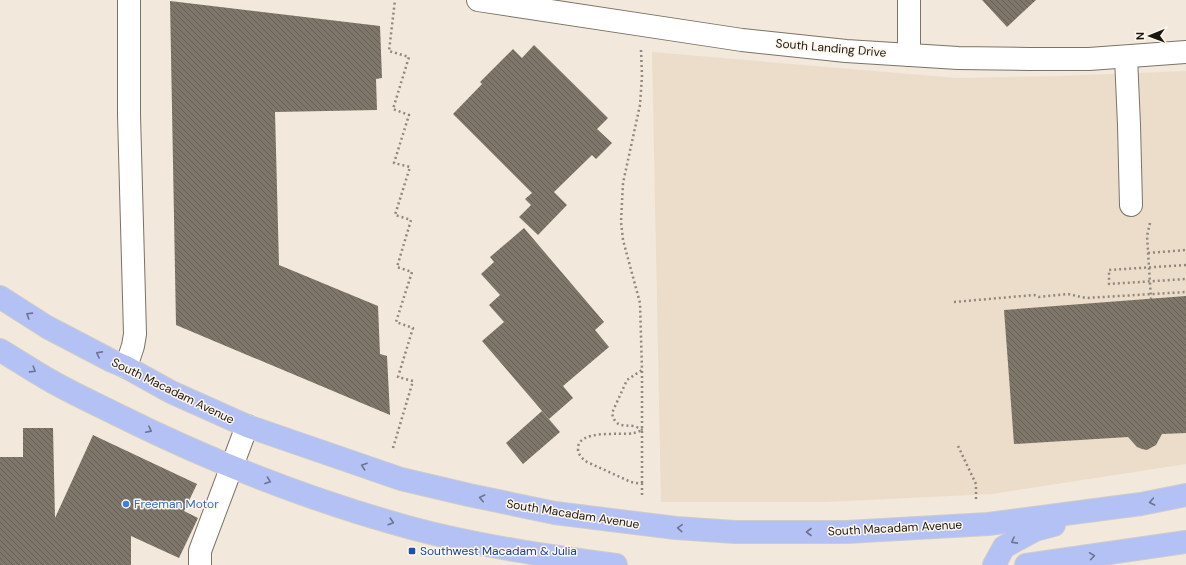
<svg xmlns="http://www.w3.org/2000/svg" width="1186" height="565" font-family="'DM Sans',sans-serif">
	<style>
		.built { fill: #ecddca }
		.building { fill: url(#building-back-hatch) }
		.lines { fill: none; stroke-linecap: round; stroke-linejoin: round }
		.minor-casing { stroke: #7b7367; stroke-width: 24 }
		.major-casing { stroke: #cdcccb; stroke-width: 24 }
		.path { stroke: #8f887f; stroke-width: 2.5; stroke-dasharray: 2 3; stroke-linecap: butt }
		.minor { stroke: #fff; stroke-width: 22 }
		.major { stroke: #b3c1f5; stroke-width: 22 }
		.oneway { stroke: #6e748f }
		.shop-dot { fill: #3f7fe0; stroke: #fef6eb; stroke-width: 1.5 }
		.transit-dot { fill: #1a4fb4; stroke: #fef6eb; stroke-width: 1.5 }
		.labels { text-anchor: middle; stroke-width: 3; stroke-linejoin: round; paint-order: stroke }
		.street-label { font-size: 12px; fill: #1a1712; stroke: #fef6eb }
		.shop-label { font-size: 12px; fill: #366cbe; stroke: #fef6eb; text-anchor: start }
		.transit-label { font-size: 12px; fill: #164399; stroke: #fef6eb; text-anchor: start }
	</style>
	<defs>
		<pattern id="building-back-hatch" width="6" height="6" patternUnits="userSpaceOnUse"><rect width="6" height="6" fill="#7f766a"/><path d="M-1 5l2 2M0 0l6 6M5-1l2 2" fill="none" stroke="#676056"/></pattern>
	</defs>
	<rect width="100%" height="100%" fill="#f2e8db"/>
	<path class="built" d="M 652,52 L 957,78 L 1060,76 L 1186,71 L 1186,464 L 992,494 L 826,502 L 661,502 Z"/>
	<g class="building">
		<path d="M 982,0 L 1036,0 L 1007,27 Z"/>
		<path d="M 170,1 L 380,26 L 382,78 L 376,79 L 377,110 L 275,112 L 279,265 L 378,306 L 380,354 L 387,356 L 390,415 L 176,325 Z"/>
		<path d="M 534,45 L 608,118 L 597,129 L 612,143 L 596,159 L 592,155 L 554,192 L 567,205 L 538,235 L 519,217 L 531,205 L 525,199 L 532,193 L 453,114 L 482,84 L 480,82 L 513,49 L 522,58 Z"/>
		<path d="M 524,228 L 604,322 L 595,330 L 609,347 L 563,386 L 573,398 L 549,419 L 482,341 L 504,322 L 489,305 L 500,295 L 481,274 L 494,262 L 490,257 Z"/>
		<path d="M 1186,296 L 1186,433 L 1162,434 L 1156,445 L 1147,450 L 1142,449 L 1137,447 L 1128,437 L 1014,444 L 1004,310 Z"/>
		<path d="M 542,411 L 560,432 L 523,464 L 506,443 Z"/>
		<path d="M 23,428 L 53,428 L 55,518 L 93,435 L 197,484 L 184,511 L 198,518 L 179,558 L 131,536 L 131,565 L 0,565 L 0,457 L 23,457 Z"/>
	</g>
	<g class="lines">
		<defs>
			<g id="minor">
				<path d="M 478,0 L 742,40 L 846,51 L 958,58 L 1029,59 L 1089,59 L 1186,52"/>
				<path d="M 909,0 L 909,55"/>
				<path d="M 1126,57 L 1129,125 L 1131,205"/>
				<path d="M 126,367 L 133,346 L 135,334 L 129,115 L 129,0"/>
				<path d="M 200,565 L 200,551 L 247,426"/>
			</g>
			<g id="major">
				<path d="M 0,297 L 47,327 L 112,361 L 126,367 L 171,392 L 247,426 L 401,479 L 469,495 L 555,513 L 676,528 L 735,532 L 847,532 L 988,524 L 1141,504 L 1186,495"/>
				<path d="M 0,350 C 17,360 33,371 51,381 C 72,393 94,403 116,414 C 210,461 309,500 411,528 C 478,546 548,556 616,565"/>
				<path d="M 994,565 L 1004,547 L 1035,530 L 1054,525"/>
				<path d="M 1026,565 L 1186,542"/>
			</g>
		</defs>
		<use href="#minor" class="minor-casing"/>
		<use href="#major" class="major-casing"/>
		<g class="path">
			<path d="M 641,50 L 642,76 L 640,105 L 623,183 L 621,222 L 623,240 L 640,303 L 642,370 L 627,380 L 612,413 C 615,427 622,425 634,426 C 637,427 640,429 643,430 C 640,431 637,432 634,433 C 622,436 576,428 578,450 C 579,456 583,459 587,462 L 631,482 L 642,484 L 642,498"/>
			<path d="M 1150,223 L 1147,236 L 1151,299"/>
			<path d="M 1148,253 L 1186,250"/>
			<path d="M 1186,265 L 1109,270 L 1109,284 L 1186,279"/>
			<path d="M 954,302 L 1034,295 L 1039,297 L 1068,294 L 1086,298 L 1186,292"/>
			<path d="M 642,371 L 642,484"/>
			<path d="M 958,446 L 976,484 L 976,500"/>
			<path d="M 393,448 L 413,381 L 398,377 L 413,328 L 396,322 L 412,272 L 397,267 L 411,220 L 395,215 L 410,167 L 394,163 L 409,115 L 393,109 L 409,57 L 389,51 L 395,0"/>
		</g>
		<use href="#minor" class="minor"/>
		<use href="#major" class="major"/>
	</g>
	<defs><path id="oneway-chevron" d="M-2-3.5L2.5 0L-2 3.5" fill="none" stroke-width="1.6" stroke-linecap="round" stroke-linejoin="round"/></defs>
	<g class="oneway">
		<use href="#oneway-chevron" transform="translate(29 315) rotate(-148)"/>
		<use href="#oneway-chevron" transform="translate(99 354) rotate(-152)"/>
		<use href="#oneway-chevron" transform="translate(33 370) rotate(32)"/>
		<use href="#oneway-chevron" transform="translate(149 430) rotate(27)"/>
		<use href="#oneway-chevron" transform="translate(364 466) rotate(-161)"/>
		<use href="#oneway-chevron" transform="translate(268 481) rotate(20)"/>
		<use href="#oneway-chevron" transform="translate(482 498) rotate(-168)"/>
		<use href="#oneway-chevron" transform="translate(1152 502) rotate(169)"/>
		<use href="#oneway-chevron" transform="translate(391 522) rotate(17)"/>
		<use href="#oneway-chevron" transform="translate(680 528) rotate(-176)"/>
		<use href="#oneway-chevron" transform="translate(809 532) rotate(-180)"/>
		<use href="#oneway-chevron" transform="translate(1014 541) rotate(152)"/>
		<use href="#oneway-chevron" transform="translate(1092 556) rotate(-8)"/>
	</g>
	<circle class="shop-dot" cx="126" cy="504" r="4"/>
	<rect class="transit-dot" x="408" y="547" width="8" height="8" rx="2"/>
	<g class="labels">
		<g class="street-label">
			<text transform="translate(831 48) rotate(5)" y="4">South Landing Drive</text>
			<text transform="translate(173 391) rotate(26)" y="4">South Macadam Avenue</text>
			<text transform="translate(573 514) rotate(9)" y="4">South Macadam Avenue</text>
			<text transform="translate(895 528) rotate(-3)" y="4">South Macadam Avenue</text>
		</g>
		<g class="shop-label">
			<text x="134" y="508">Freeman Motor</text>
		</g>
		<g class="transit-label">
			<text x="420" y="555">Southwest Macadam &amp; Julia</text>
		</g>
	</g>
	<g transform="translate(1150 36) rotate(269)" stroke="#fef6eb" stroke-width="3" paint-order="stroke">
	<path d="M0-3L7 15L0 10L-7 15Z" fill="#1a1712"/>
	<text y="-6" font-size="11" font-weight="bold" text-anchor="middle" fill="#1a1712">N</text>
	</g>
</svg>
